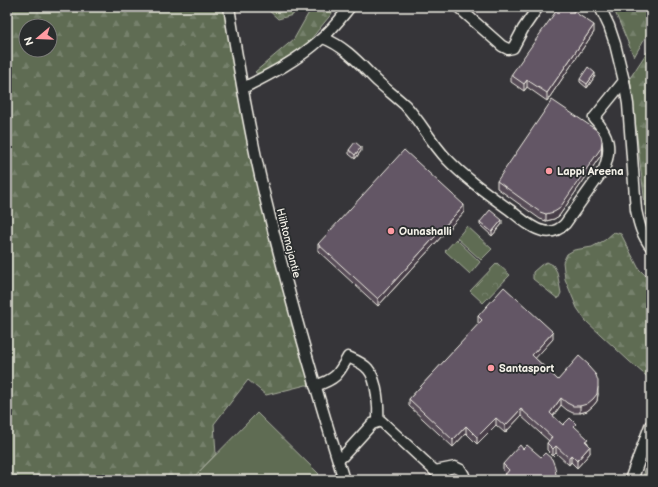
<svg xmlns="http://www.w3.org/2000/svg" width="658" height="487" font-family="'Balsamiq Sans',sans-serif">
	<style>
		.forest { fill: url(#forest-firs); stroke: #a9ae9e; fill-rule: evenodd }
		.park { fill: url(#park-crowns); stroke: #a9ae9e }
		.pitch { fill: #5e6c53; stroke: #a9ae9e }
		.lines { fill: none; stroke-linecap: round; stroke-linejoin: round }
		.minor-casing { stroke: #f4f1e8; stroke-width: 13 }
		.tertiary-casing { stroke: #f4f1e8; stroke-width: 15 }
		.minor { stroke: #2a2d2e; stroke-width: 10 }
		.tertiary { stroke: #2a2d2e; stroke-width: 12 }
		.wall { fill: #564b57; stroke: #f4f1e8 }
		.shaded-wall { fill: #463d47; stroke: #f4f1e8 }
		.building { fill: #645765; stroke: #f4f1e8 }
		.poi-dot { fill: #ff9aa2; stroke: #2a2d2e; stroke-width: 1.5 }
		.labels { text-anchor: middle; stroke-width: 3.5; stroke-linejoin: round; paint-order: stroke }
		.poi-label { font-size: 11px; font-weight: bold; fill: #f4f1e8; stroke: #2a2d2e; text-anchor: start }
		.street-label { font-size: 11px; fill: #f4f1e8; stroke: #2a2d2e }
	</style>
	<defs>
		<pattern id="forest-firs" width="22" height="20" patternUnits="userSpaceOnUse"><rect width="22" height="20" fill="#5e6c53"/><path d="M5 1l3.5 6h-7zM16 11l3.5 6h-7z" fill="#76816c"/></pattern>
		<pattern id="park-crowns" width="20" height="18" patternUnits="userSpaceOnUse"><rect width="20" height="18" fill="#5e6c53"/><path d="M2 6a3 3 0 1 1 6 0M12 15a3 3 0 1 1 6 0" fill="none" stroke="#76816c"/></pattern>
	</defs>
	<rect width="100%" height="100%" fill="#363539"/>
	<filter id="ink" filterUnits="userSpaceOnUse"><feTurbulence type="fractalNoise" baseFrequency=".025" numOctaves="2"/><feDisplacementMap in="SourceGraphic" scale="8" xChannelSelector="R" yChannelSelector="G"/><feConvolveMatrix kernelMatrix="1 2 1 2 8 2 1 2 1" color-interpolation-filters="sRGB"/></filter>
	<g filter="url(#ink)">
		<g class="forest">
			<path d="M 7,7 L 229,7 L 239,68 L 315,386 L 306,385 L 266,395 L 248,380 L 214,424 L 216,454 L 191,480 L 7,480 ZM 26,26 L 50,26 L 50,50 L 26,50 Z"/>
			<path d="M 265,7 L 295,7 L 293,15 L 278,19 Z"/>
			<path d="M 312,7 L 337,7 L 307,44 L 259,75 L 255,72 L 294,39 Z"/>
			<path d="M 613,7 L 651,7 L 651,27 L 634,57 Z"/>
			<path d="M 651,46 L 651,227 L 646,213 L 630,78 Z"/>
			<path d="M 614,232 L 621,234 L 639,269 L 651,281 L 651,380 L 629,361 L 586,321 L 577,308 L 565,279 L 563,262 L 567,254 L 574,250 L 592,247 L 605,240 Z"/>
			<path d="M 547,262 L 553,265 L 557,272 L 561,293 L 558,299 L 533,279 L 533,272 L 541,265 Z"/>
			<path d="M 651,451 L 651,480 L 642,480 Z"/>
		</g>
		<path class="park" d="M 497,263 L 510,275 L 483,303 L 470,291 Z"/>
		<g class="pitch">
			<path d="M 467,226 L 492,249 L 481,260 L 457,238 Z"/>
			<path d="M 456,239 L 480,262 L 470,274 L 445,251 Z"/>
			<path d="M 257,413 L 319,474 L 313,480 L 191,480 Z"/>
		</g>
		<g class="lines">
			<defs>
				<g id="minor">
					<path d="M 229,7 C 239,71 250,135 265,197 C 288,293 315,387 344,480"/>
					<path d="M 458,7 L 502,46 L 508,49 L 513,48 L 523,29 L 538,7"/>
					<path d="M 600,7 L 609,26 L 615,44 L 624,81 L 628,104 L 636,210 C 639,224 642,236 651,247"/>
					<path d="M 323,38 C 345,46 361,65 377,81 C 386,89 396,97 405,105 C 420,121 431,142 446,158 C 465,178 488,194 510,210 C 519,217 532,229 543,231 C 551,233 559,230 565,224 L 604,169 C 612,148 609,135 594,118 L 624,81"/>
					<path d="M 243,88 C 271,74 298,60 321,39 C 332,30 341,18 350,7"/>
					<path d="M 315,386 C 336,379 338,375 348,357 C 355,360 363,363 368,369 C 377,379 379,407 378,421"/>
					<path d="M 338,459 L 343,456 L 372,424 L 381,421 L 435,471 L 448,480"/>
					<path d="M 435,471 L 455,467 L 461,470 L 464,475 L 463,480"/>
				</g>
				<path id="tertiary" d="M 631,480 L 651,426"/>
			</defs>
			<use href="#minor" class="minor-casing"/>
			<use href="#tertiary" class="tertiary-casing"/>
			<use href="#minor" class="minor"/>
			<use href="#tertiary" class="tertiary"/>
		</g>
		<g class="wall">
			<path d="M 594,32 L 547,101 L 527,87 L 524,91 L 511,82 L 511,75 Z"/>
			<path d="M 595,76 L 587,88 L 580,82 L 580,79 Z"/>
			<path d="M 602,148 L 601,155 L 559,216 L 554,219 L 546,221 L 540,219 L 497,188 L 497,181 Z"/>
			<path d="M 349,150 L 361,151 L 355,159 L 349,154 Z"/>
			<path d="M 464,212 L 378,306 L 318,251 L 318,244 Z"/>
			<path d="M 480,222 L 502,224 L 492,236 L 480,225 Z"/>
			<path d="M 478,316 L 553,339 L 535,358 L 558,380 L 589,367 L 598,394 L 597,401 L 593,406 L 587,411 L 580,413 L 573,413 L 567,410 L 561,405 L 553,416 L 563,425 L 576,429 L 588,443 L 590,453 L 577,468 L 571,462 L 569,465 L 556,453 L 553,456 L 547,450 L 547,443 L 549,441 L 521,416 L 505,433 L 496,425 L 477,444 L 466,433 L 453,447 L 409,406 L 409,399 L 479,324 L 478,323 Z"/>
			<path d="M 503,464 L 556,480 L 505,480 L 505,475 L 506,474 L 503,471 Z"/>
		</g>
		<g class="shaded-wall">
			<path d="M 594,25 L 594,32 L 547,101 L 547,93 Z"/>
			<path d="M 595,73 L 595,76 L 587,88 L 587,84 Z"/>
			<path d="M 527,80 L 527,87 L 524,91 L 524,84 Z"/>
			<path d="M 602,141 L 601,155 L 559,216 L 554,219 L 546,221 L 546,214 Z"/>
			<path d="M 361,147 L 361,151 L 355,159 L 355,155 Z"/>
			<path d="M 464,205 L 464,212 L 378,306 L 378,299 Z"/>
			<path d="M 502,220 L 502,224 L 492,236 L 492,232 Z"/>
			<path d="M 553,332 L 553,339 L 532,362 L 532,355 Z"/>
			<path d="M 598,387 L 598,394 L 597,401 L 593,406 L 587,411 L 580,413 L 580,406 Z"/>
			<path d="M 561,398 L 561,405 L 550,420 L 550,413 Z"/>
			<path d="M 521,409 L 521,416 L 505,433 L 505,426 Z"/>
			<path d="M 496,418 L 496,425 L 477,444 L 477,437 Z"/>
			<path d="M 466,426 L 466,433 L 453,447 L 453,440 Z"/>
			<path d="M 556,446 L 556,453 L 553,456 L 553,449 Z"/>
			<path d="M 590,446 L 590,453 L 577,468 L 577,461 Z"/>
			<path d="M 571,455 L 571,462 L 569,465 L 569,458 Z"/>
		</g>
		<g class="building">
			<path d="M 559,7 L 567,7 L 594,25 L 547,93 L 527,80 L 524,84 L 511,75 Z"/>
			<path d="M 588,67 L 595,73 L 587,84 L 580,79 Z"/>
			<path d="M 552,100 L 598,131 L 601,136 L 602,141 L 601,148 L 559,209 L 554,212 L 546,214 L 540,212 L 497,181 Z"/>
			<path d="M 355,142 L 361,147 L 355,155 L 349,150 Z"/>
			<path d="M 404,150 L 464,205 L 378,299 L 318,244 Z"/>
			<path d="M 490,210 L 502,220 L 492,232 L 480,222 Z"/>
			<path d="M 504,287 L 553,332 L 532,355 L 558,380 L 579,356 L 589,365 L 588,366 L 596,375 L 598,381 L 598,387 L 597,394 L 593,399 L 587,404 L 580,406 L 573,406 L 567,403 L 561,398 L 550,413 L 563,425 L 570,418 L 576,424 L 574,426 L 588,439 L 585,441 L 590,446 L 577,461 L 571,455 L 569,458 L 556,446 L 553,449 L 547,443 L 552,437 L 521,409 L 505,426 L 496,418 L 477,437 L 466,426 L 453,440 L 409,399 L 482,320 L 478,316 Z"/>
			<path d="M 520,445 L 523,449 L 527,445 L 541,457 L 545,453 L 552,459 L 555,467 L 556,475 L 555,480 L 511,480 L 505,475 L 509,470 L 503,464 Z"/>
		</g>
	</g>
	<g class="poi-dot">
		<circle cx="549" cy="171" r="4"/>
		<circle cx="391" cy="231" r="4"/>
		<circle cx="491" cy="368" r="4"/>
	</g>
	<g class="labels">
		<g class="poi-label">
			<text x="557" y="175">Lappi Areena</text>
			<text x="399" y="235">Ounashalli</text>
			<text x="499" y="372">Santasport</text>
		</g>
		<g class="street-label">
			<text transform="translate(289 243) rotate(76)" y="4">Hiihtomajantie</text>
		</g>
	</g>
	<rect width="658" height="487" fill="none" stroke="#2a2d2e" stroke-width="24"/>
	<rect x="12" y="12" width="634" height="463" fill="none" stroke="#f4f1e8" stroke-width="1.5" filter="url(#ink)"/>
	<g transform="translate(38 38) rotate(251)"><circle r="19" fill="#2a2d2e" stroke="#7b7b78"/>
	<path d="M0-3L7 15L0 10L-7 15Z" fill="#ff9aa2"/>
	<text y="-6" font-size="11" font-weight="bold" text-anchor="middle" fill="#f4f1e8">N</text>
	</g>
</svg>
